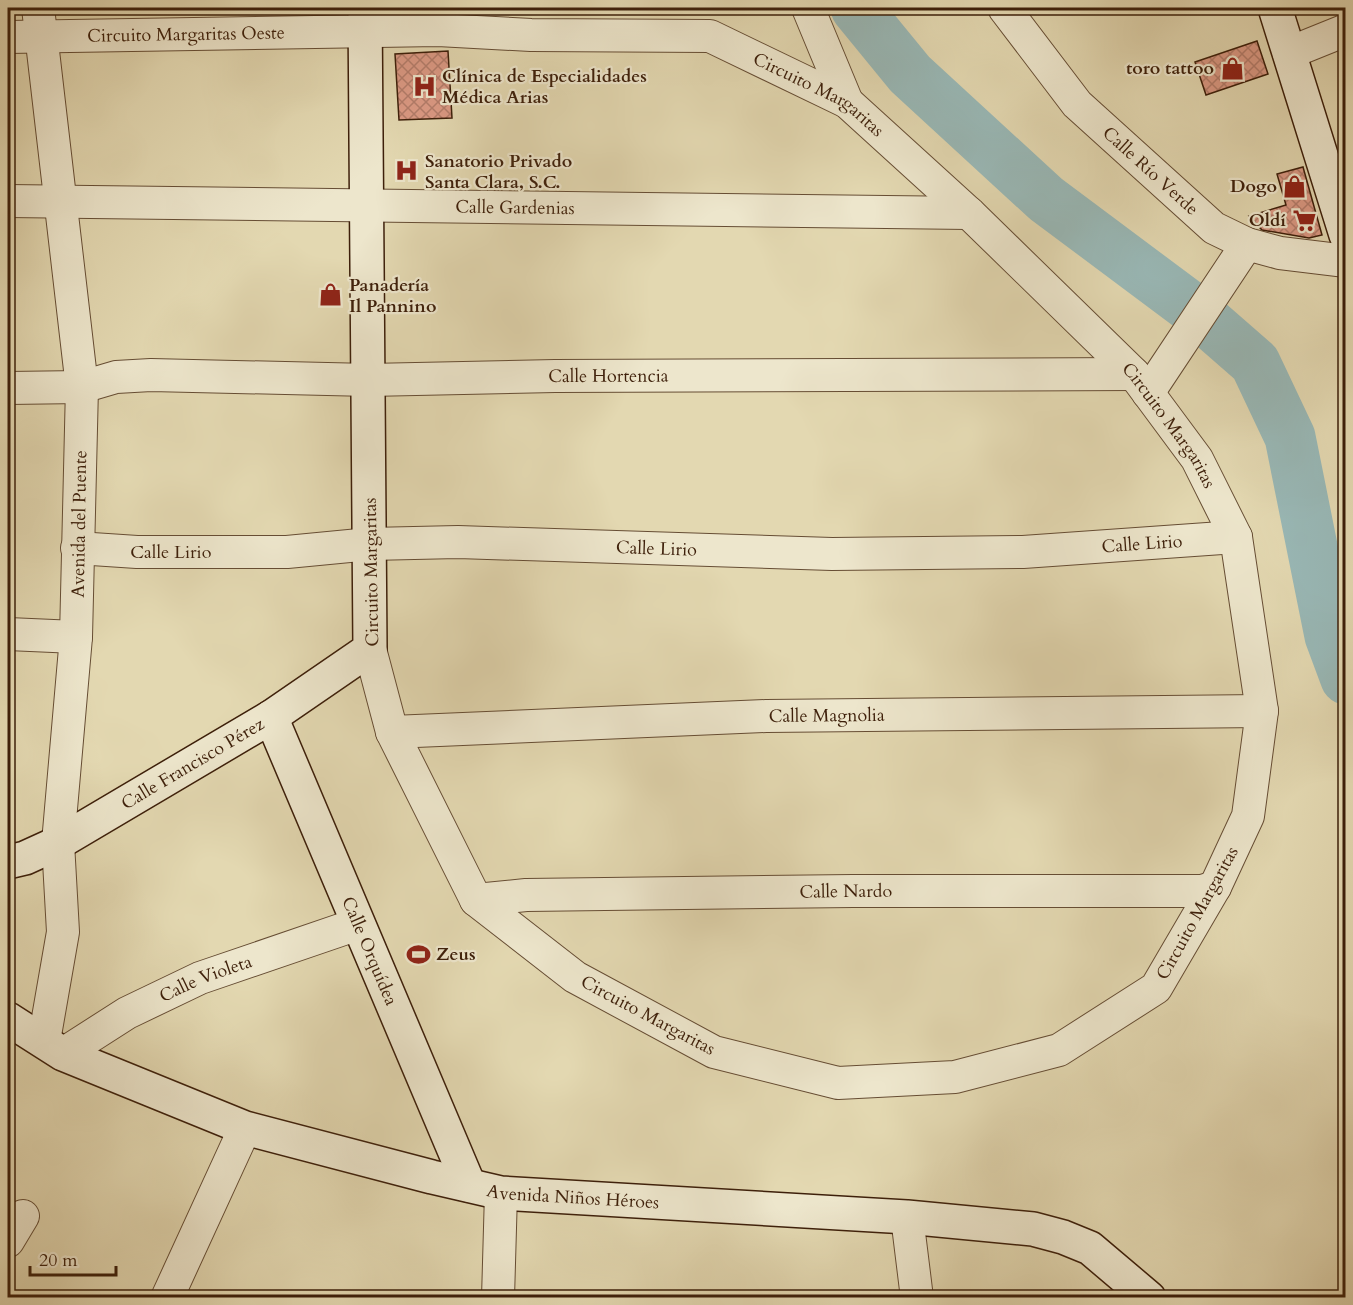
<svg xmlns="http://www.w3.org/2000/svg" width="1353" height="1305" font-family="Cardo,serif">
	<style>
		.lines { fill: none; stroke-linecap: round; stroke-linejoin: round }
		.river { stroke: #99b8b6; stroke-width: 51 }
		.building { fill: url(#building-cross-hatch); stroke: #3d1f0a; stroke-width: 1.5 }
		.street-casing { stroke: #664d34; stroke-width: 34 }
		.secondary-casing { stroke: #3d1f0a; stroke-width: 36 }
		.street { stroke: #ede6cc; stroke-width: 32 }
		.secondary { stroke: #ede6cc; stroke-width: 33 }
		.labels { text-anchor: middle; stroke-width: 4.5; stroke-linejoin: round; paint-order: stroke }
		.street-label { font-size: 18px; fill: #3d1f0a; stroke: #ede6cc }
		.poi-label { font-size: 18px; font-weight: bold; fill: #3d1f0a; stroke: #ede6cc; text-anchor: start }
	</style>
	<defs>
		<pattern id="building-cross-hatch" width="8" height="8" patternUnits="userSpaceOnUse" patternTransform="scale(1.5)"><rect width="8" height="8" fill="#db9984"/><path d="M0 0l8 8M0 8l8-8" fill="none" stroke="#b37c6a"/></pattern>
	</defs>
	<rect width="100%" height="100%" fill="#e3d8b1"/>
	<filter id="stains"><feTurbulence type="fractalNoise" baseFrequency=".00333" numOctaves="4"/><feColorMatrix values="0 0 0 0 .2 0 0 0 0 .09 0 0 0 0 .02 0 0 0 .5 -.17"/></filter>
	<radialGradient id="worn" r=".72"><stop offset=".6" stop-color="#630" stop-opacity="0"/><stop offset="1" stop-color="#630" stop-opacity=".3"/></radialGradient>
	<g class="lines">
		<path class="river" d="M 856,8 L 910,74 L 1046,199 L 1192,308 L 1255,363 L 1290,437 L 1330,636 L 1346,679"/>
	</g>
	<g class="building">
		<path d="M 1257,41 L 1268,74 L 1206,95 L 1195,62 Z"/>
		<path d="M 448,51 L 452,118 L 399,120 L 395,54 Z"/>
		<path d="M 1303,167 L 1322,235 L 1309,238 L 1262,230 L 1249,216 L 1286,205 L 1277,174 Z"/>
	</g>
	<g class="lines">
		<defs>
			<g id="street">
				<path d="M 38,8 L 82,387 L 76,637 L 58,843 L 63,932 L 44,1041"/>
				<path d="M 808,8 L 847,102"/>
				<path id="s1" d="M 1004,8 L 1077,104 L 1214,228 L 1247,244 L 1280,253 L 1346,261"/>
				<path id="s2" d="M 8,37 L 438,30 L 531,35 L 710,36 L 847,102 L 969,213 L 1134,374 L 1197,459 L 1236,537 L 1262,711 L 1248,816 L 1215,887 L 1156,988 L 1059,1050 L 955,1077 L 838,1083 L 714,1052 L 575,977 L 476,900 L 392,732 L 370,649"/>
				<path d="M 1289,53 L 1346,30"/>
				<path id="s3" d="M 8,201 L 969,213"/>
				<path id="s4" d="M 8,388 L 82,387 L 116,377 L 151,375 L 369,380 L 555,376 L 1134,374"/>
				<path d="M 1148,393 L 1247,244"/>
				<path id="s5" d="M 77,548 L 137,552 L 287,552 L 370,544 L 458,542 L 832,554 L 1023,552 L 1236,537"/>
				<path d="M 8,634 L 76,637"/>
				<path id="s6" d="M 392,732 L 766,716 L 1262,711"/>
				<path id="s7" d="M 476,900 L 526,895 L 853,891 L 1202,891 L 1215,887"/>
				<path id="s8" d="M 63,1054 L 127,1013 L 200,978 L 358,924"/>
				<path d="M 907,1217 L 917,1298"/>
				<path d="M 8,1241 L 23,1216"/>
				<path d="M 167,1298 L 245,1128"/>
				<path d="M 498,1298 L 501,1193"/>
			</g>
			<g id="secondary">
				<path d="M 1275,8 L 1346,235"/>
				<path id="s9" d="M 271,717 L 469,1185"/>
				<path id="s10" d="M 8,862 L 25,858 L 58,843 L 271,717 L 370,649 L 365,8"/>
				<path id="s11" d="M 8,1019 L 63,1054 L 245,1128 L 432,1177 L 501,1193 L 907,1217 L 1033,1229 L 1063,1237 L 1090,1248 L 1149,1298"/>
			</g>
		</defs>
		<use href="#street" class="street-casing"/>
		<use href="#secondary" class="secondary-casing"/>
		<use href="#street" class="street"/>
		<use href="#secondary" class="secondary"/>
	</g>
	<defs>
		<symbol id="shop-bare" viewBox="-9 -9 18 18"><path d="M-5-2.5h2.3a2.7 3.5 0 0 1 5.4 0H5L5.5 6h-11ZM-1.5-2.5h3a1.5 2.3 0 0 0-3 0Z" fill="#8f2418" stroke="#ede6cc" stroke-width="2.5" paint-order="stroke"/></symbol>
		<symbol id="hospital-bare" viewBox="-9 -9 18 18"><path d="M-5-5h3v3.5h4V-5h3V5h-3V1.5h-4V5h-3Z" fill="#8f2418" stroke="#ede6cc" stroke-width="2.5" paint-order="stroke"/></symbol>
		<symbol id="supermarket-bare" viewBox="-9 -9 18 18"><path d="M-6-5.5h2.5l.6 2H6L4.5 2H-2.5L-4.4-4H-6ZM-1.5 3.2a1.3 1.3 0 1 0 .1 0ZM3 3.2a1.3 1.3 0 1 0 .1 0Z" fill="#8f2418" stroke="#ede6cc" stroke-width="2.5" paint-order="stroke"/></symbol>
		<symbol id="stadium-bare" viewBox="-9 -9 18 18"><path d="M0-5a6.5 5 0 1 0 0 10a6.5 5 0 1 0 0-10ZM-3.5-1.8h7v3.6h-7Z" fill="#8f2418" stroke="#ede6cc" stroke-width="2.5" paint-order="stroke"/></symbol>
	</defs>
	<g fill-rule="evenodd">
		<use href="#shop-bare" x="1216" y="52" width="33" height="33"/>
		<use href="#hospital-bare" x="408" y="70" width="33" height="33"/>
		<use href="#hospital-bare" x="390" y="154" width="33" height="33"/>
		<use href="#shop-bare" x="1278" y="170" width="33" height="33"/>
		<use href="#supermarket-bare" x="1288" y="204" width="33" height="33"/>
		<use href="#shop-bare" x="314" y="278" width="33" height="33"/>
		<use href="#stadium-bare" x="402" y="938" width="33" height="33"/>
	</g>
	<g class="labels">
		<g class="street-label">
			<text dy="6" stroke="none"><textPath href="#s2" startOffset="178">Circuito Margaritas Oeste</textPath></text>
			<text dy="6" stroke="none"><textPath href="#s2" startOffset="826">Circuito Margaritas</textPath></text>
			<text dy="6" stroke="none"><textPath href="#s1" startOffset="220">Calle Río Verde</textPath></text>
			<text dy="6" stroke="none"><textPath href="#s3" startOffset="507">Calle Gardenias</textPath></text>
			<text dy="6" stroke="none"><textPath href="#s4" startOffset="602">Calle Hortencia</textPath></text>
			<text dy="6" stroke="none"><textPath href="#s2" startOffset="1312">Circuito Margaritas</textPath></text>
			<text transform="translate(79 524) rotate(-89)" y="6">Avenida del Puente</text>
			<text dy="6" stroke="none"><textPath href="#s5" startOffset="1066">Calle Lirio</textPath></text>
			<text dy="6" stroke="none"><textPath href="#s5" startOffset="580">Calle Lirio</textPath></text>
			<text dy="6" stroke="none"><textPath href="#s5" startOffset="94">Calle Lirio</textPath></text>
			<text transform="translate(371 572) rotate(-91)" y="6">Circuito Margaritas</text>
			<text dy="6" stroke="none"><textPath href="#s6" startOffset="435">Calle Magnolia</textPath></text>
			<text dy="6" stroke="none"><textPath href="#s10" startOffset="210">Calle Francisco Pérez</textPath></text>
			<text dy="6" stroke="none"><textPath href="#s7" startOffset="370">Calle Nardo</textPath></text>
			<text transform="translate(1197 913) rotate(-61)" y="6">Circuito Margaritas</text>
			<text dy="6" stroke="none"><textPath href="#s9" startOffset="254">Calle Orquídea</textPath></text>
			<text dy="6" stroke="none"><textPath href="#s8" startOffset="162">Calle Violeta</textPath></text>
			<text transform="translate(648 1015) rotate(28)" y="6">Circuito Margaritas</text>
			<text dy="6" stroke="none"><textPath href="#s11" startOffset="598">Avenida Niños Héroes</textPath></text>
		</g>
		<g class="poi-label">
			<text x="1214" y="74" text-anchor="end">toro tattoo</text>
			<text x="442" y="82">Clínica de Especialidades<tspan x="442" dy="21">Médica Arias</tspan></text>
			<text x="425" y="167">Sanatorio Privado<tspan x="425" dy="21">Santa Clara, S.C.</tspan></text>
			<text x="1277" y="192" text-anchor="end">Dogo</text>
			<text x="1286" y="226" text-anchor="end">Oldí</text>
			<text x="349" y="291">Panadería<tspan x="349" dy="21">Il Pannino</tspan></text>
			<text x="436" y="960">Zeus</text>
		</g>
	</g>
	<rect width="1353" height="1305" fill="none" stroke="#e3d8b1" stroke-width="30"/>
	<rect x="9" y="9" width="1335" height="1287" fill="none" stroke="#3d1f0a" stroke-width="3"/>
	<rect x="15" y="15" width="1323" height="1275" fill="none" stroke="#3d1f0a" stroke-width="1.5"/>
	<path d="M30 1266v9h86v-9" fill="none" stroke="#3d1f0a" stroke-width="3"/>
	<text x="39" y="1266" font-size="18" fill="#3d1f0a" stroke="#ede6cc" stroke-width="4.5" paint-order="stroke">20 m</text>
	<rect width="100%" height="100%" filter="url(#stains)"/>
	<rect width="100%" height="100%" fill="url(#worn)"/>
</svg>
